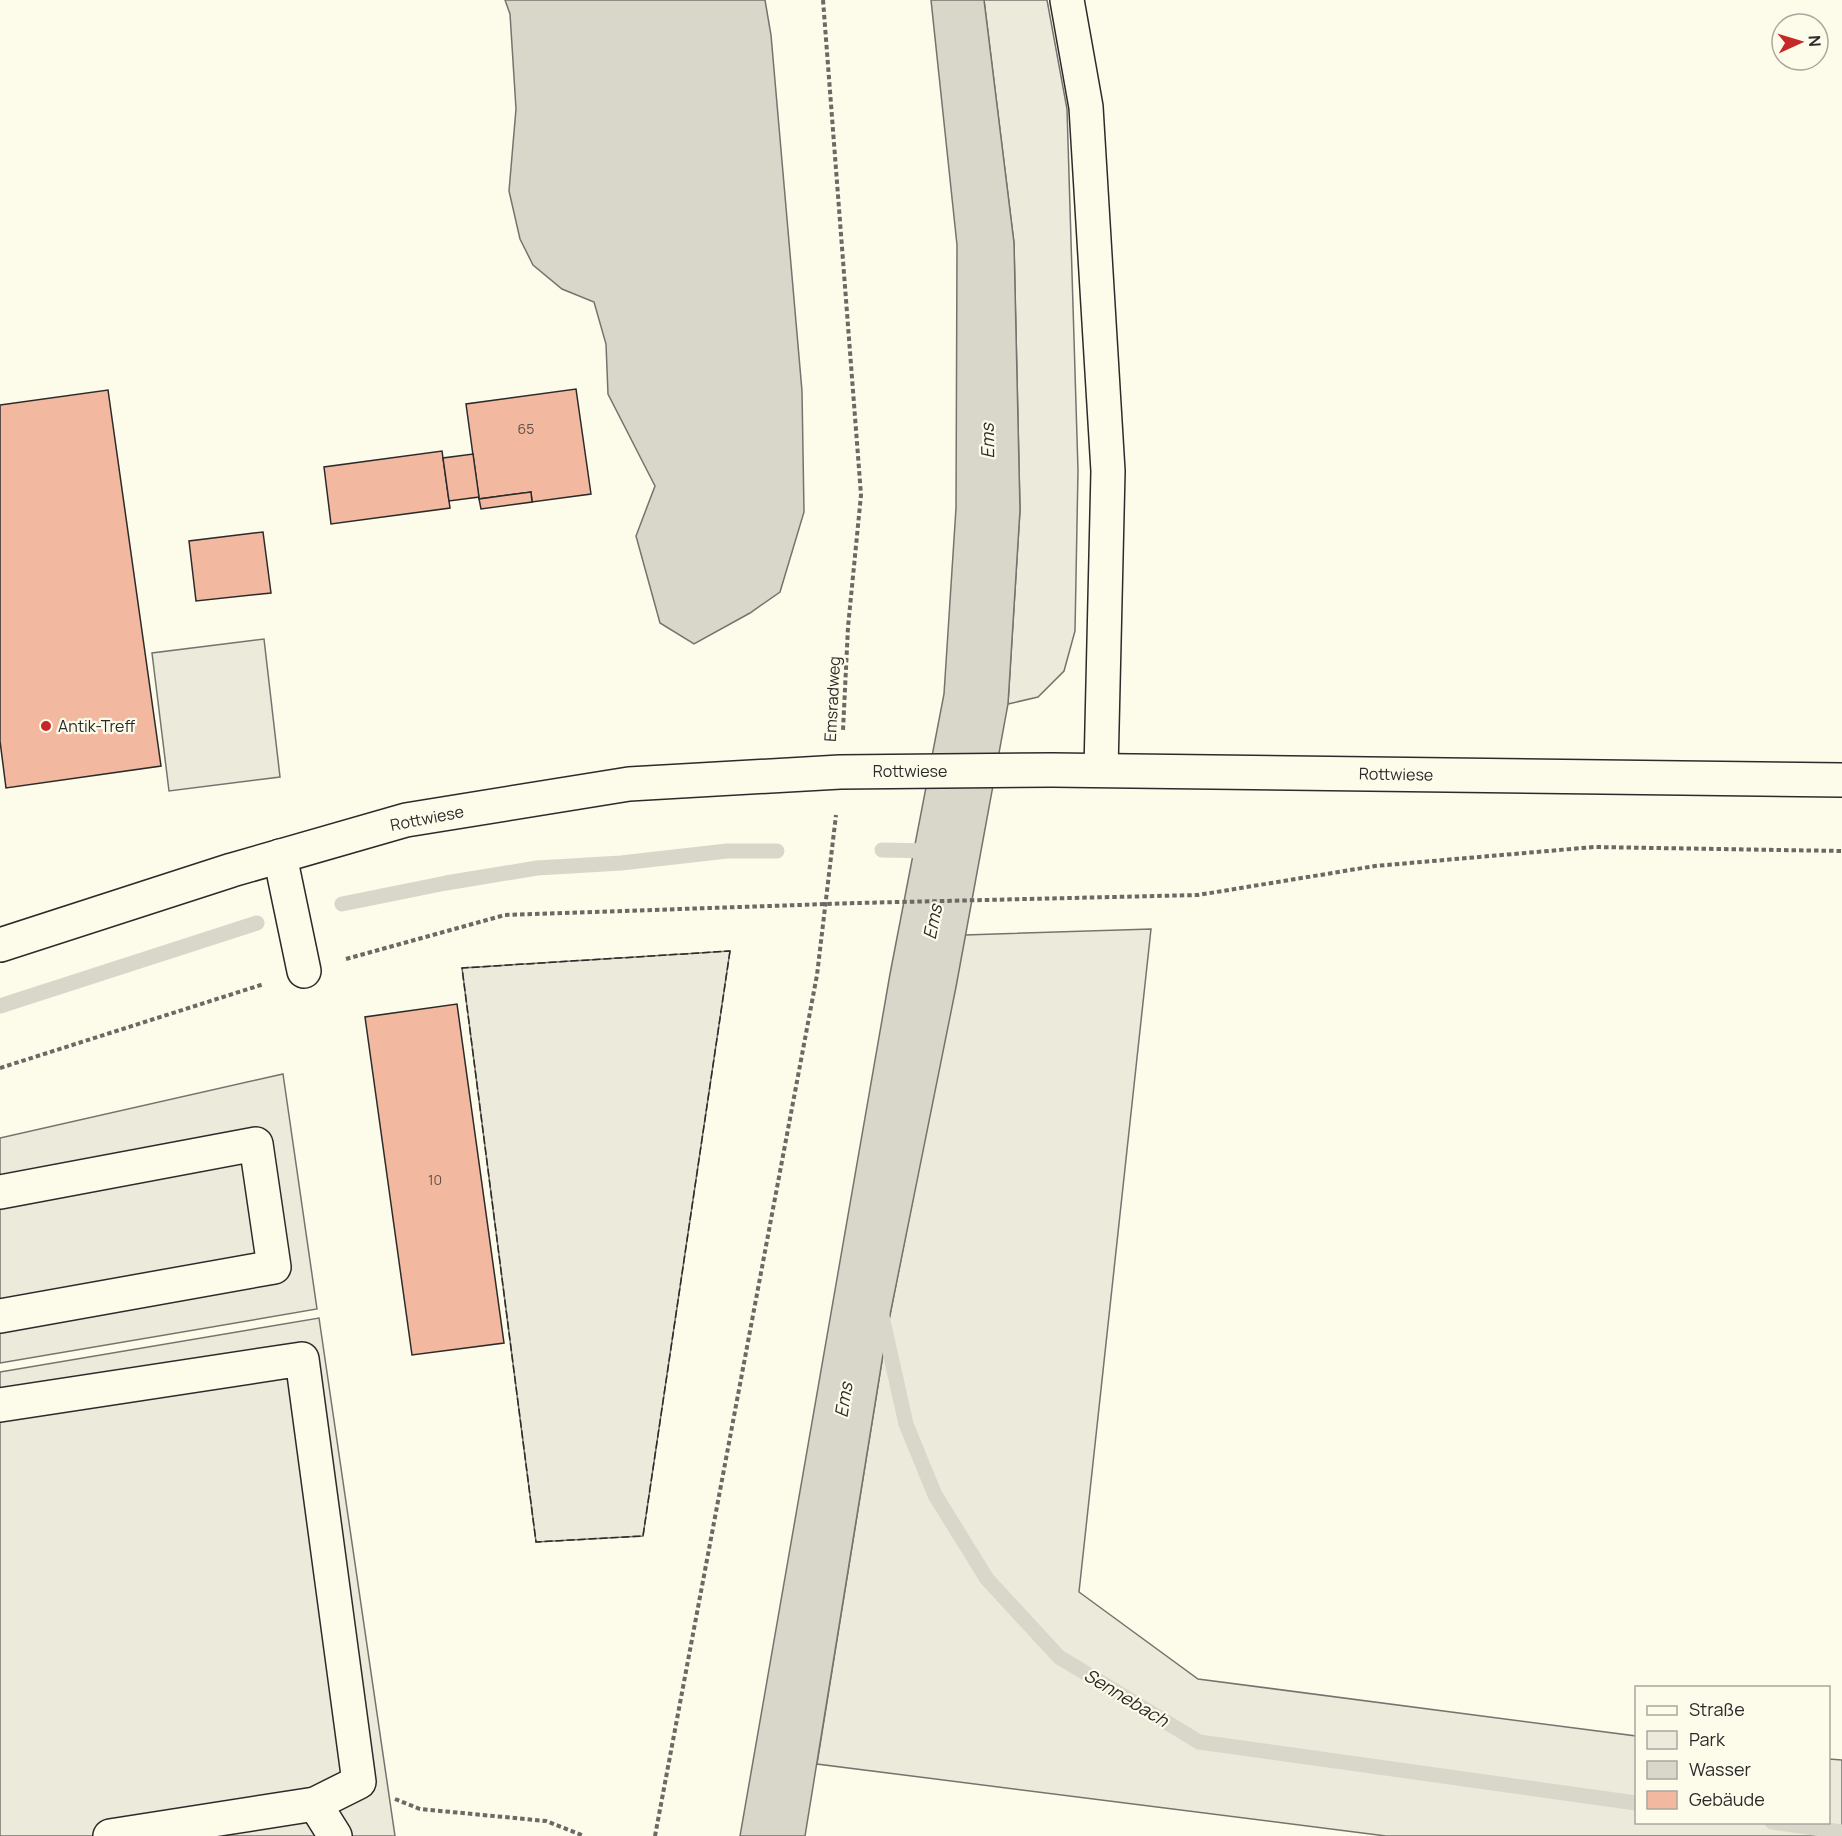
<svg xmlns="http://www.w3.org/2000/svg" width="1842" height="1836" font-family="Manrope,sans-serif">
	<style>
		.green { fill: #ecebdb; stroke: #74746e; stroke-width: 1.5 }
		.parking { fill: #eceadb; stroke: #74746e; stroke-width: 1.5 }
		.water { fill: #d8d7c9; stroke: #74746e; stroke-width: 1.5 }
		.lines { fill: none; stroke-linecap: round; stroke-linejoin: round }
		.stream { stroke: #d8d7c9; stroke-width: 15 }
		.building { fill: #f2b8a0; stroke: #2b2b2b; stroke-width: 1.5 }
		.minor-casing { stroke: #2b2b2b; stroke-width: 36 }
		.path { stroke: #6a6964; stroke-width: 4; stroke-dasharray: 4.5 3; stroke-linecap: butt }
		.minor { stroke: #fdfbea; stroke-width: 33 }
		.fence { stroke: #2b2b2b; stroke-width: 1.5; stroke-dasharray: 8 3; stroke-linecap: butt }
		.poi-dot { fill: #c62828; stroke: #fdfbea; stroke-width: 2 }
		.labels { text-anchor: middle; stroke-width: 4.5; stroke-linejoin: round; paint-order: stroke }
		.number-label { font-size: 14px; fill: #5d4e48 }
		.street-label { font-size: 16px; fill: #2b2b2b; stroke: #fdfbea }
		.poi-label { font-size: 16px; fill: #2b2b2b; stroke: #fdfbea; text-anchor: start }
		.water-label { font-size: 18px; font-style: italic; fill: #2b2b2b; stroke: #fdfbea }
	</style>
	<rect width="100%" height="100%" fill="#fdfbea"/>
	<g class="green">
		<path d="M 984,0 L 1047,0 L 1067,109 L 1078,470 L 1075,631 L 1064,671 L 1038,697 L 1008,704 L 1020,510 L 1014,243 Z"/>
		<path d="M 1151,929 L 1079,1592 L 1198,1679 L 1636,1736 L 1636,1822 L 1828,1822 L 1829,1759 L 1842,1760 L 1842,1836 L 1386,1836 L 817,1764 L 887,1330 L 965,935 Z"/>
		<path d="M 730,951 L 643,1536 L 536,1542 L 462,968 Z"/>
	</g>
	<g class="parking">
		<path d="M 264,639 L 280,777 L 169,791 L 152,653 Z"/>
		<path d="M 283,1074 L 317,1309 L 0,1363 L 0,1138 Z"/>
		<path d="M 319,1318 L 395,1836 L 0,1836 L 0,1372 Z"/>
	</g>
	<g class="water">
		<path d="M 505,0 L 765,0 L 771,35 L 802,391 L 804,512 L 780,592 L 750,613 L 694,644 L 660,623 L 636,536 L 655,486 L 608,394 L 606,344 L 594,302 L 562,289 L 533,265 L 520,239 L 509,191 L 516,109 L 510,14 Z"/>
		<path d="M 931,0 L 984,0 L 1014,243 L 1020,510 L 1008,704 L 956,987 L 887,1330 L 805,1836 L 740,1836 L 890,974 L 944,694 L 956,508 L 957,245 Z"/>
	</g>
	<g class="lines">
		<g class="stream">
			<path d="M 882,850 L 933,851"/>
			<path d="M 342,904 L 446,883 L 537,868 L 621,863 L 727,851 L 777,851"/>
			<path d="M 0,1006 L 257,923"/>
			<path d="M 881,1312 L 906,1424 L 935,1495 L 987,1579 L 1059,1657 L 1199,1742 L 1636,1803"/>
			<path d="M 1772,1822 L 1842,1832"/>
		</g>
	</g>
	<g class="building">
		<path d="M 576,389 L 591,494 L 532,502 L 531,492 L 479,499 L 466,404 Z"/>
		<path d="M 108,390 L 161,766 L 6,788 L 0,741 L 0,405 Z"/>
		<path d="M 442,451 L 450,508 L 331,524 L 324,467 Z"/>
		<path d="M 473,454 L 479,497 L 449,501 L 443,458 Z"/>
		<path d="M 531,492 L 532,502 L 481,509 L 479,499 Z"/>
		<path d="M 263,532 L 271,593 L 196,601 L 189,541 Z"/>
		<path d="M 457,1004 L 504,1343 L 412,1355 L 365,1017 Z"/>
	</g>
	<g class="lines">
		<defs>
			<g id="minor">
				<path d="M 1067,0 L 1086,107 L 1108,471 L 1101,770"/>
				<path d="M 280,856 L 304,971"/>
				<path d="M 0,945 L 232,870 L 406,820 L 629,784 L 840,772 L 1052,770 L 1842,780"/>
				<path d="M 0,1192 L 256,1144 L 274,1267 L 0,1316"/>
				<path d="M 0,1405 L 302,1359 L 359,1782 L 315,1804 L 110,1836"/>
				<path d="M 315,1804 L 335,1836"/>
			</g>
		</defs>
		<use href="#minor" class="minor-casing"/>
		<g class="path">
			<path d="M 823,0 L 861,495 L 848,627 L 843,730"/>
			<path d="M 346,959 L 505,915 L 857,903 L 1198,895 L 1375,866 L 1594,847 L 1842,851"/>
			<path d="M 0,1068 L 264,984"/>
			<path d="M 395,1799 L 420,1809 L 546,1821 L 584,1836"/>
			<path d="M 655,1836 L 817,975 L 836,815"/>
		</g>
		<use href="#minor" class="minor"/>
		<path class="fence" d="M 730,951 L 643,1536 L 536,1542 L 462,968 Z"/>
	</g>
	<circle class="poi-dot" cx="46" cy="726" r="6"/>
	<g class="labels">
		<g class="number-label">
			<text x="526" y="434">65</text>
			<text x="435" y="1185">10</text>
		</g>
		<g class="street-label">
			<text transform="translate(832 699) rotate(-87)" y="6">Emsradweg</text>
			<text x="910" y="777">Rottwiese</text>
			<text transform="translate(1396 774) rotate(1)" y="6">Rottwiese</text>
			<text transform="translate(427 818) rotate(-11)" y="6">Rottwiese</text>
		</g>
		<g class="poi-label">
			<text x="58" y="732">Antik-Treff</text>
		</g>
		<g class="water-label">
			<text transform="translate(988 441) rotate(-91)" y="6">Ems</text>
			<text transform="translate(933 922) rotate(-79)" y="6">Ems</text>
			<text transform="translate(844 1400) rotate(-81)" y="6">Ems</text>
			<text transform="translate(1126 1698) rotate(31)" y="6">Sennebach</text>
		</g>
	</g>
	<rect x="1635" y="1686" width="195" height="138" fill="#fdfbea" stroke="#a9a89e" stroke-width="1.5"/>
	<rect x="1647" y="1706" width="30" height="9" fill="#fdfbea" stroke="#a9a89e" stroke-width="1.5"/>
	<text x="1689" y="1716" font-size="18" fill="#2b2b2b">Straße</text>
	<rect x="1647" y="1731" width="30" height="18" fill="#ecebdb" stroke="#a9a89e" stroke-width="1.5"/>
	<text x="1689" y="1746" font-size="18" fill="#2b2b2b">Park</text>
	<rect x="1647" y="1761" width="30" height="18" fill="#d8d7c9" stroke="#a9a89e" stroke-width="1.5"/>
	<text x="1689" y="1776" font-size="18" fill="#2b2b2b">Wasser</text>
	<rect x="1647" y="1791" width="30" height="18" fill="#f2b8a0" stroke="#a9a89e" stroke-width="1.5"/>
	<text x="1689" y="1806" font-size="18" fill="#2b2b2b">Gebäude</text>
	<g transform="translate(1800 42) rotate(86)"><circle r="28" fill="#fdfbea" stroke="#a9a89e" stroke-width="1.5"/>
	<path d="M0-4.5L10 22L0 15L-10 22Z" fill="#c62828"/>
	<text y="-9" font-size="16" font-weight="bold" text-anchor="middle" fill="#2b2b2b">N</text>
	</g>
</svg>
